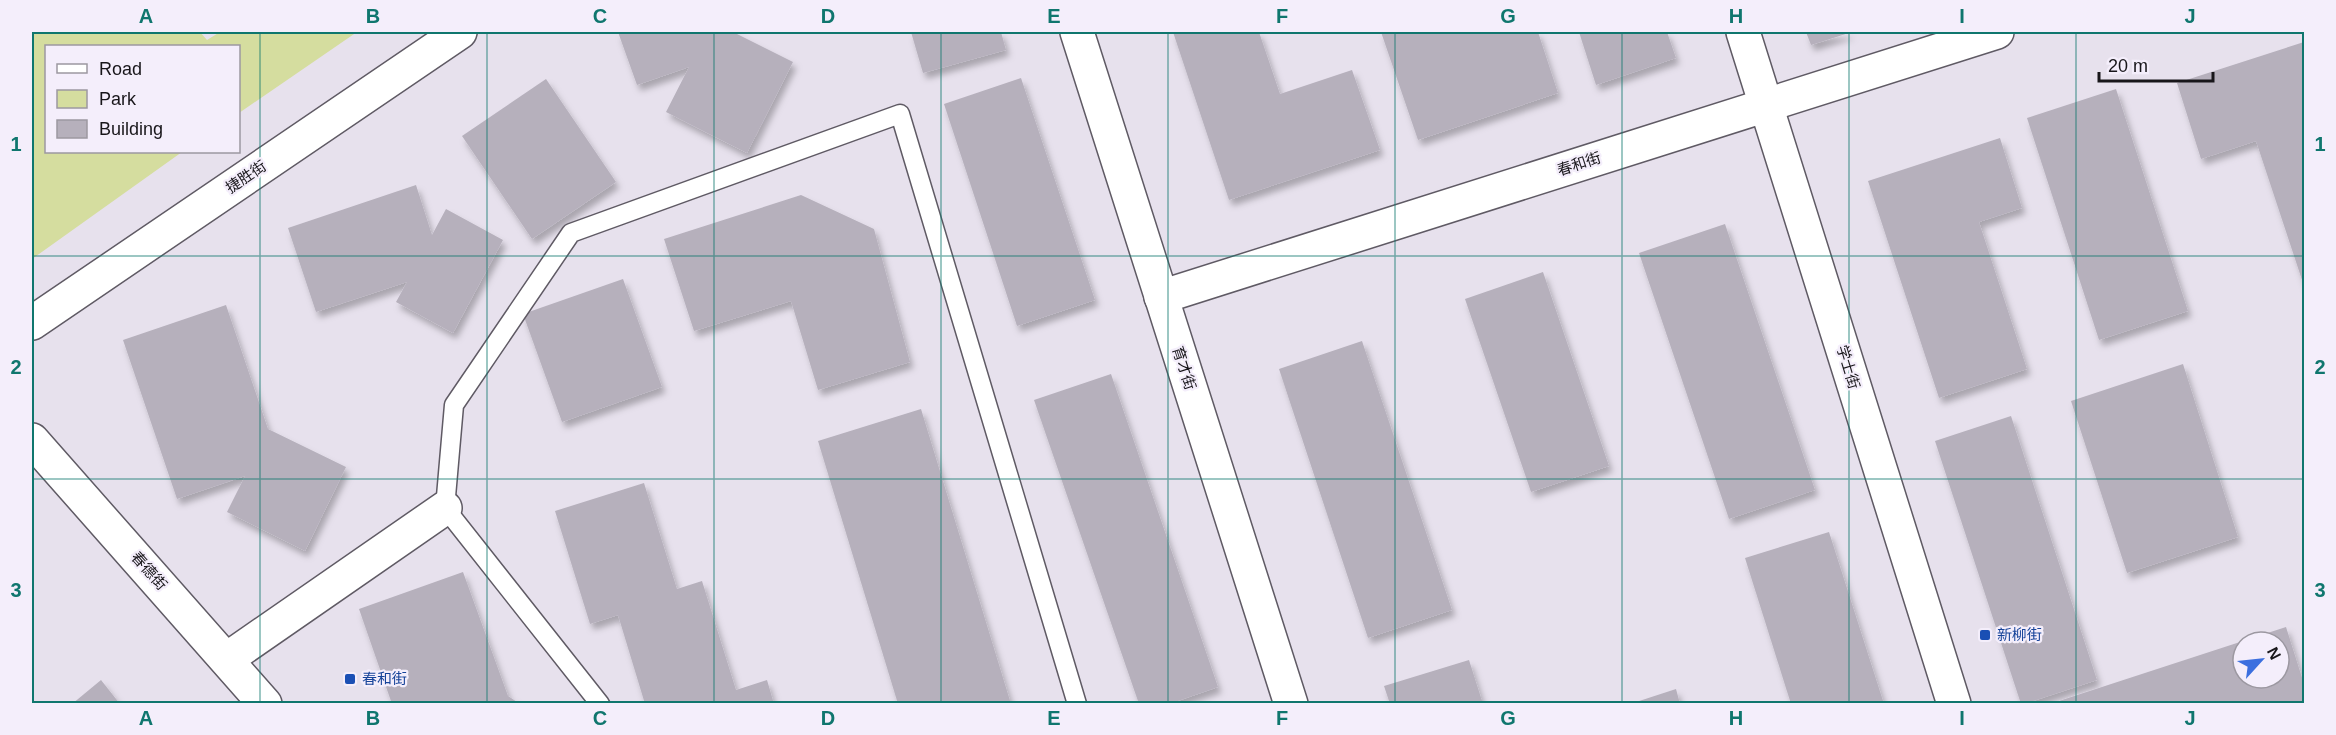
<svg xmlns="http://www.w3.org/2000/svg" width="2336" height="735" font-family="Helvetica,'Noto Sans SC',sans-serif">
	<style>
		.green { fill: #d5dd9f }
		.building { fill: #b6b0bc; fill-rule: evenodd; filter: url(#shadow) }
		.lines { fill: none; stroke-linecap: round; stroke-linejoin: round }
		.service-casing { stroke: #5f5a64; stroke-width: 21 }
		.minor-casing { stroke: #5f5a64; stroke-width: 36 }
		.tertiary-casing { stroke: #5f5a64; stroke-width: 36 }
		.service { stroke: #fff; stroke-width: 18 }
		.minor { stroke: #fff; stroke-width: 33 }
		.tertiary { stroke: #fff; stroke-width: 33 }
		.grid { fill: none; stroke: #0f766e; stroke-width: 1.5; stroke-opacity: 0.55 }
		.transit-dot { fill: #1a4fb4; stroke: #f4eefb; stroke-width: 2 }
		.labels { text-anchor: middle; stroke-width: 4.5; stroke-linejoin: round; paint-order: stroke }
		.street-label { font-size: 15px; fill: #18161a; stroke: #f4eefb }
		.transit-label { font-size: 15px; fill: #164399; stroke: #f4eefb; text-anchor: start }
		.neatline { fill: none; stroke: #0f766e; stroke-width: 2 }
		.grid-label { font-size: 20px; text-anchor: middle; font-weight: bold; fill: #0f766e }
	</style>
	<defs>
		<filter id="shadow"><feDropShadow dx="3.5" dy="6" stdDeviation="3" flood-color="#0004"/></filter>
	</defs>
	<rect width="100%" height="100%" fill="#e7e1ed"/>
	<path class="green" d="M 32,32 L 200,32 L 207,40 L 220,32 L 357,32 L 239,113 L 238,46 L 46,46 L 46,152 L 182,152 L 32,259 Z"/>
	<g class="building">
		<path d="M 618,32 L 733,32 L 793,62 L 747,153 L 666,112 L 689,67 L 637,85 Z"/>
		<path d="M 911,32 L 1001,32 L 1006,50 L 923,73 Z"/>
		<path d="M 1173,32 L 1259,32 L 1280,94 L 1352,70 L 1380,150 L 1229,200 Z"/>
		<path d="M 1381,32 L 1468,32 L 1469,33 L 1538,32 L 1558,93 L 1418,140 Z"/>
		<path d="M 1579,32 L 1667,32 L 1676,58 L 1596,85 Z"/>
		<path d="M 1806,32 L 1852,32 L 1811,45 Z"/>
		<path d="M 2304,42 L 2304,286 L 2256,141 L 2201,159 L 2177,83 Z"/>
		<path d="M 1021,78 L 1095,300 L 1017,326 L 944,104 Z"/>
		<path d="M 546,79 L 616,182 L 532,239 L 462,136 Z"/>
		<path d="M 2116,89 L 2188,311 L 2099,340 L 2027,118 Z"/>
		<path d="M 2000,138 L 2022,208 L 1979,222 L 2027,369 L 1939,398 L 1868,181 Z"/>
		<path d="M 416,185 L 432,235 L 446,209 L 503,240 L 453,333 L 396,302 L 407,282 L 316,312 L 288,228 Z"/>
		<path d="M 801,195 L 874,229 L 910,362 L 818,390 L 791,301 L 694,331 L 664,239 Z"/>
		<path d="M 1725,224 L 1815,490 L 1729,519 L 1639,253 Z"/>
		<path d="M 1543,272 L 1609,466 L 1531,492 L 1465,299 Z"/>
		<path d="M 623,279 L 662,387 L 562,422 L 523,314 Z"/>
		<path d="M 226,305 L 268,429 L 346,467 L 305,551 L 227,512 L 245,476 L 177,499 L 123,340 Z"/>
		<path d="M 1362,341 L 1452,610 L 1368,638 L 1279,369 Z"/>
		<path d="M 2183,364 L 2238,537 L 2127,573 L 2071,401 Z"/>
		<path d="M 1111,374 L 1218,687 L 1169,704 L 1139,704 L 1034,400 Z"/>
		<path d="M 921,409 L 1011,704 L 898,704 L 818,441 Z"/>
		<path d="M 2011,416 L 2097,680 L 2024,704 L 2021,704 L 1935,441 Z"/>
		<path d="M 644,483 L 677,589 L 702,581 L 736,690 L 767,680 L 774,704 L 645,704 L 618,615 L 590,624 L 555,511 Z"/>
		<path d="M 1829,532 L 1884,704 L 1791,704 L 1745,558 Z"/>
		<path d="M 463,572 L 508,696 L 520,704 L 392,704 L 359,609 Z"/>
		<path d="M 2286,627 L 2304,684 L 2304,704 L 2060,704 L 2059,701 ZM 2243,642 L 2279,642 L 2279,678 L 2243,678 Z"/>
		<path d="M 1469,660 L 1483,704 L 1390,704 L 1384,686 Z"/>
		<path d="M 101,680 L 120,704 L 72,704 Z"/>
		<path d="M 1676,689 L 1680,704 L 1633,704 L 1633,703 Z"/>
	</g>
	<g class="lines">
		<defs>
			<path id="service" d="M 600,704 L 445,508 L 454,405 L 571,233 L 900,114 L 1077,704"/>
			<g id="minor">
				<path d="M 1077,32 L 1291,704"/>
				<path d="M 1743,32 L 1954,704"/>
				<path d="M 1161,297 L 1997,32"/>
				<path d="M 32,323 L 460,32"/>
				<path d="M 227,659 L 445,508"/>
			</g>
			<path id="tertiary" d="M 32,440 L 265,704"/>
		</defs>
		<use href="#service" class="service-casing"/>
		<use href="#minor" class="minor-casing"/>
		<use href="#tertiary" class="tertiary-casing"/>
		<use href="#service" class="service"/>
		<use href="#minor" class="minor"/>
		<use href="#tertiary" class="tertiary"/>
	</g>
	<path class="grid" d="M 260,32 L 260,704M 487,32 L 487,704M 714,32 L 714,704M 941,32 L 941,704M 1168,32 L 1168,704M 1395,32 L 1395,704M 1622,32 L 1622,704M 1849,32 L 1849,704M 2076,32 L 2076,704M 32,256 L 2304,256M 32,479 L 2304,479"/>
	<g class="transit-dot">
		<rect x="1979" y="629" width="12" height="12" rx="3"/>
		<rect x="344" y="673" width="12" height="12" rx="3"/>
	</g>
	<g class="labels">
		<g class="street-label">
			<text transform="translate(1579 164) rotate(-18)" y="5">春和街</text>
			<text transform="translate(246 177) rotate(-34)" y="5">捷胜街</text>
			<text transform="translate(1848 367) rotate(73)" y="5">学士街</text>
			<text transform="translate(1184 368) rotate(72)" y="5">育才街</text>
			<text transform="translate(149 571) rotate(48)" y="5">春德街</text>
		</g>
		<g class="transit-label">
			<text x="1997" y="640">新柳街</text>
			<text x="362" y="684">春和街</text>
		</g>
	</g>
	<rect width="2336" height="735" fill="none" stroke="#f4eefb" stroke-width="66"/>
	<rect x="45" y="45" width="195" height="108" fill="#f4eefb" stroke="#9c98a1" stroke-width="1.5"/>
	<rect x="57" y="64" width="30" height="9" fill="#ffffff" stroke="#9c98a1" stroke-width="1.5"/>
	<text x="99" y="75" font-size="18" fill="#18161a">Road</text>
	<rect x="57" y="90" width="30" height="18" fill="#d5dd9f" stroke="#9c98a1" stroke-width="1.5"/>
	<text x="99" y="105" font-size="18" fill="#18161a">Park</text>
	<rect x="57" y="120" width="30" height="18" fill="#b6b0bc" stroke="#9c98a1" stroke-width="1.5"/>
	<text x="99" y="135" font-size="18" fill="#18161a">Building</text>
	<g transform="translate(2261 660) rotate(63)"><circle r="28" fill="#f4eefb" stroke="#9c98a1" stroke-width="1.5"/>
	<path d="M0-4.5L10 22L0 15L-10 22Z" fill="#3b6fdf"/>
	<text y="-9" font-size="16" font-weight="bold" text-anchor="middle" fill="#18161a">N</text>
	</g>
	<path d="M2099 72v9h114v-9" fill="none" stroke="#18161a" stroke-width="3"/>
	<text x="2108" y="72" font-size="18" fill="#18161a" stroke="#f4eefb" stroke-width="4.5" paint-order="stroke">20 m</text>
	<rect x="33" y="33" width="2270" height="669" class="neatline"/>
	<g class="grid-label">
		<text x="146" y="23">A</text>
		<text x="373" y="23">B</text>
		<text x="600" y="23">C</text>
		<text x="828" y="23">D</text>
		<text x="1054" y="23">E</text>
		<text x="1282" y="23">F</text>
		<text x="1508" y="23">G</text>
		<text x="1736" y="23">H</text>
		<text x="1962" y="23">I</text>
		<text x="2190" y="23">J</text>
		<text x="16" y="151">1</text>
		<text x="2320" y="151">1</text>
		<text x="16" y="374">2</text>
		<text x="2320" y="374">2</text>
		<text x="16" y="597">3</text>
		<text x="2320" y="597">3</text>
		<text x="146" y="725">A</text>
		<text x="373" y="725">B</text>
		<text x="600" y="725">C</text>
		<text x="828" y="725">D</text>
		<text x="1054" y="725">E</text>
		<text x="1282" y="725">F</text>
		<text x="1508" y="725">G</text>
		<text x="1736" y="725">H</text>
		<text x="1962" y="725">I</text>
		<text x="2190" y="725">J</text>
	</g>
</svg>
